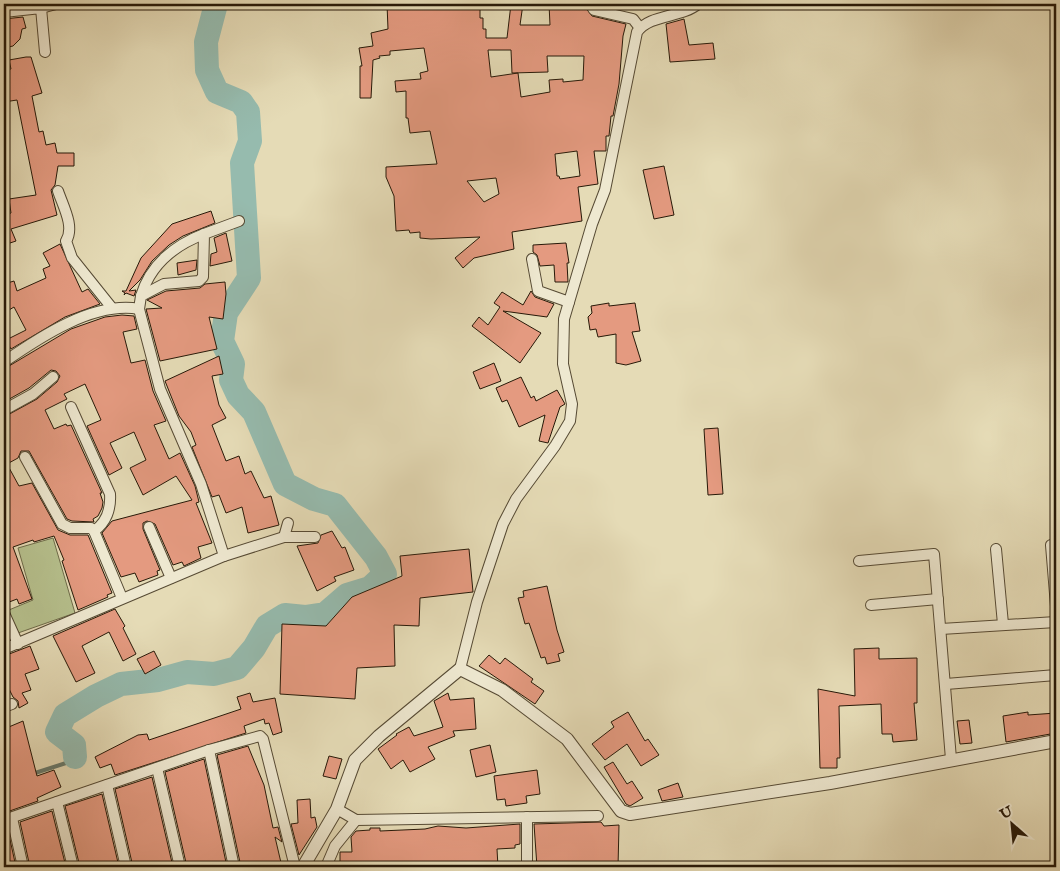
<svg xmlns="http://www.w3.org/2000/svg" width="1060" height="871" font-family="'IM FELL English',serif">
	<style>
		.green { fill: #b6c08d; stroke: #6e6c4a }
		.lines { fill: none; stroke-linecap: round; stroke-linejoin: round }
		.stream { stroke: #6a7a6c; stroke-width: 4 }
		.river { stroke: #96bbae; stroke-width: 24 }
		.building { fill: #e49a80; stroke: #271908; fill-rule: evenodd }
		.minor-casing { stroke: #564a34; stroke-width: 12 }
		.tertiary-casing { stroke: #564a34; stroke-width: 14 }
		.minor { stroke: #eee8d0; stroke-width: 10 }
		.tertiary { stroke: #eee8d0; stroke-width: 12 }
	</style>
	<rect width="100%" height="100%" fill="#e5dbb6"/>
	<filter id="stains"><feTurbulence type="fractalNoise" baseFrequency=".004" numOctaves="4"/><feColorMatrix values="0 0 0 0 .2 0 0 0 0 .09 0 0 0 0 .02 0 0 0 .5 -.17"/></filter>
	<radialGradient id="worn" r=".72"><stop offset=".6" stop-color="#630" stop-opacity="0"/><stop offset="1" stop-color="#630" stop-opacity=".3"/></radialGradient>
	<path class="green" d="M 53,538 L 75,613 L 18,633 L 4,612 L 33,600 L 18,548 Z"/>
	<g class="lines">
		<path class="stream" d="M 32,774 L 69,762 L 75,757"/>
		<path class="river" d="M 75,757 L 74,745 L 57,732 L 65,715 L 96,696 L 121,684 L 158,680 L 187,672 L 214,674 L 237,668 L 254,648 L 267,626 L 285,615 L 305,617 L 325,614 L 347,595 L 370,588 L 385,574 L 376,557 L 335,505 L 314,499 L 285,484 L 254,412 L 238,395 L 231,380 L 233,364 L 222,341 L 226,313 L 249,278 L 242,163 L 250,141 L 248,112 L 241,102 L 217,92 L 207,70 L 206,42 L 216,4"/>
	</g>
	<g class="building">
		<path d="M 387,4 L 480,4 L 480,18 L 483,18 L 483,29 L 486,29 L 486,38 L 507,38 L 511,4 L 523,4 L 520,25 L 550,25 L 549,4 L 583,4 L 592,16 L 626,24 L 623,36 L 619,84 L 613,116 L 611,116 L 609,136 L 606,136 L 606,151 L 594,151 L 598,184 L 578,187 L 582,221 L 512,232 L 514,249 L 474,258 L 463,268 L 455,258 L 480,237 L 431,239 L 420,238 L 420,232 L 410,233 L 409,230 L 396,231 L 394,196 L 386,177 L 386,167 L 437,164 L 430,131 L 410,133 L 408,118 L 406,118 L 406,91 L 396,92 L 395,81 L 421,79 L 420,73 L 428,71 L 424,48 L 390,51 L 390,55 L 379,56 L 380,58 L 373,60 L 371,98 L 360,98 L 360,66 L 362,66 L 359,48 L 373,46 L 371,33 L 388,29 ZM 488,50 L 511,50 L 512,73 L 548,72 L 547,56 L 584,56 L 583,80 L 563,82 L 563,79 L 549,80 L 550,92 L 521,97 L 518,73 L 491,77 ZM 577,151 L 580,176 L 560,179 L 559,176 L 557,176 L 555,154 ZM 496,178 L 499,194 L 484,202 L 467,181 Z"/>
		<path d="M 23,17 L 26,28 L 22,29 L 20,39 L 13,46 L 4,48 L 4,19 Z"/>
		<path d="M 684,19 L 689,45 L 713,43 L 715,59 L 670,62 L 666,24 Z"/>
		<path d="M 26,57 L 31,57 L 42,93 L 32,96 L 39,132 L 43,131 L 46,145 L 55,143 L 57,153 L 74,153 L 74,166 L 58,166 L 55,185 L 51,190 L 57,215 L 11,229 L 16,241 L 4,245 L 4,212 L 6,215 L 11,213 L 9,199 L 36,195 L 17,100 L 4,102 L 4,70 L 11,69 L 9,60 Z"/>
		<path d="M 664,166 L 674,215 L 654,219 L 643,170 Z"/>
		<path d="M 211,211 L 215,223 L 183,236 L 169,245 L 152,261 L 140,280 L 129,291 L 136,290 L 134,296 L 126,293 L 124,295 L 125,293 L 122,291 L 126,291 L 141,258 L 172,224 Z"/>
		<path d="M 226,233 L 232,261 L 210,266 L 211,254 L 217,252 L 214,238 Z"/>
		<path d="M 566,243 L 569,263 L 567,263 L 568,282 L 555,282 L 554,265 L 540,266 L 537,255 L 533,252 L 533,245 Z"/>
		<path d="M 60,244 L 82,292 L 88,289 L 100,304 L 65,317 L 11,349 L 6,340 L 26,330 L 14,307 L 4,313 L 4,284 L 14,281 L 17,291 L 46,278 L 43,269 L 50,266 L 43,253 Z"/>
		<path d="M 197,260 L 196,270 L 178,275 L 177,263 Z"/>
		<path d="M 225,282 L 226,294 L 223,319 L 209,317 L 217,349 L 160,361 L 146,309 L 162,308 L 147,300 L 166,291 L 200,288 L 205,284 Z"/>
		<path d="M 531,291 L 535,297 L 554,304 L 547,317 L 503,311 L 541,333 L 520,363 L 472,326 L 479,317 L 488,325 L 500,307 L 494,303 L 502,292 L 523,305 Z"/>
		<path d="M 609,303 L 609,306 L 635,303 L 640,331 L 632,332 L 641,361 L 626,365 L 616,363 L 616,334 L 598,337 L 596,329 L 590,330 L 588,317 L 592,313 L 591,306 Z"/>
		<path d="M 122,315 L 134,316 L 137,329 L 123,332 L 131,363 L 145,360 L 153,391 L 166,421 L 154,425 L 169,459 L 180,453 L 195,486 L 199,502 L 196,503 L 212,543 L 198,547 L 201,558 L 184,566 L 182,562 L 173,565 L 155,524 L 147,521 L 143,523 L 143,529 L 160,570 L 157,571 L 158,575 L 139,582 L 135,573 L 121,577 L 102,533 L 112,521 L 192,500 L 176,476 L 143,495 L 130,468 L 146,460 L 134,432 L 110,443 L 122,468 L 109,475 L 87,426 L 101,420 L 85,384 L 64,394 L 67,399 L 45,410 L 54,429 L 66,424 L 67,426 L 71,425 L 102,493 L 100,493 L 103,502 L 102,508 L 98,516 L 93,519 L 94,522 L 72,521 L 67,519 L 29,451 L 21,451 L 18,458 L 7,464 L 19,486 L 32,483 L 58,530 L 70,535 L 88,535 L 112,593 L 107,595 L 108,597 L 78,610 L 62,561 L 64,560 L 54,536 L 34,542 L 33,540 L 13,547 L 32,599 L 19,604 L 17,599 L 4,604 L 4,417 L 37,399 L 57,382 L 60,376 L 56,371 L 51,370 L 29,388 L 4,402 L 4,369 L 71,329 L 105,317 Z"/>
		<path d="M 219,356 L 223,374 L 212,376 L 219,405 L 226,418 L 212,425 L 226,461 L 239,456 L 245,474 L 251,471 L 264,498 L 271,496 L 279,525 L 248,533 L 242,507 L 226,513 L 219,495 L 212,497 L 192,447 L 196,445 L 191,432 L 179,416 L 165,381 Z"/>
		<path d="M 494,363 L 501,381 L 480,389 L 473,372 Z"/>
		<path d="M 521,377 L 531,398 L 534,396 L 536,401 L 557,390 L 565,404 L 560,407 L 548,443 L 539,441 L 545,415 L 519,427 L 507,400 L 502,402 L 496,388 Z"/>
		<path d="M 718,428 L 723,494 L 708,495 L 704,429 Z"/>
		<path d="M 332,531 L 342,548 L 345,547 L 354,570 L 334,577 L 336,581 L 317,591 L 297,546 L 318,543 L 321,535 Z"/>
		<path d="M 469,549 L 473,592 L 420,598 L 419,626 L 394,625 L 395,666 L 357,668 L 355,699 L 280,694 L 282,624 L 326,626 L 352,597 L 402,576 L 400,556 Z"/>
		<path d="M 547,586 L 557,630 L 564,652 L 558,654 L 560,661 L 547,664 L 545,657 L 541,658 L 529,623 L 525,624 L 518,598 L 524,597 L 523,591 Z"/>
		<path d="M 115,609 L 125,626 L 123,628 L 136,654 L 123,661 L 109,632 L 82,646 L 95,673 L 76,682 L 53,636 Z"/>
		<path d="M 30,646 L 39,669 L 25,674 L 31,690 L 22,693 L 28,703 L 19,708 L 18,701 L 13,697 L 4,679 L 4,656 Z"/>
		<path d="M 879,648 L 879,659 L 917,658 L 917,703 L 914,703 L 917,740 L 893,742 L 892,734 L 882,734 L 881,704 L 839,706 L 840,758 L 837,758 L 837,768 L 820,768 L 818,689 L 855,696 L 854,649 Z"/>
		<path d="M 154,651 L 161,665 L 145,674 L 137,659 Z"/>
		<path d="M 489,655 L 500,664 L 505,658 L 533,679 L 531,682 L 544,691 L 535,704 L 479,666 Z"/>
		<path d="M 250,693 L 253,702 L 275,698 L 282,732 L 273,735 L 269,723 L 265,724 L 264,719 L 244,726 L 246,733 L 115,775 L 111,764 L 100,768 L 95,757 L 138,735 L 147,734 L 149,740 L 241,709 L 237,697 Z"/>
		<path d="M 448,693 L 450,700 L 474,698 L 476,729 L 453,731 L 455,736 L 428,747 L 435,759 L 410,772 L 403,760 L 391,769 L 378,749 L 397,735 L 396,734 L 409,727 L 414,736 L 443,727 L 434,701 Z"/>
		<path d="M 628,712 L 645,741 L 648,739 L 659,755 L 641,766 L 627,744 L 605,760 L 592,744 L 614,727 L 611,722 Z"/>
		<path d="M 1028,712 L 1028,715 L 1056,713 L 1056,733 L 1006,742 L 1003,716 Z"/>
		<path d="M 969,720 L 972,743 L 960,744 L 957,721 Z"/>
		<path d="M 23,721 L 37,776 L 54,770 L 61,787 L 37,798 L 38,801 L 4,813 L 4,729 Z"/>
		<path d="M 490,745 L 496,772 L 476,777 L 470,750 Z"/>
		<path d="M 248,746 L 264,785 L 273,828 L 278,827 L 282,842 L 275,837 L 282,867 L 241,867 L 217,755 Z"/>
		<path d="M 329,756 L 342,759 L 336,779 L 323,776 Z"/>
		<path d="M 204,759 L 227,867 L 187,867 L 165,772 Z"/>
		<path d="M 613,762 L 627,784 L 632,781 L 643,798 L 630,806 L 626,804 L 604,767 Z"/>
		<path d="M 537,770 L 540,794 L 526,796 L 527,803 L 506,806 L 505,799 L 497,800 L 494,776 Z"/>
		<path d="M 152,777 L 173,867 L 133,867 L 115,789 Z"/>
		<path d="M 678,783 L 683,797 L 662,801 L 658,790 Z"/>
		<path d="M 102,794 L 119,867 L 80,867 L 65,806 Z"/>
		<path d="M 310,799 L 311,818 L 315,817 L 317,827 L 299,855 L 291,824 L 298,823 L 297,800 Z"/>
		<path d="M 52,811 L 66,867 L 30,867 L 20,822 Z"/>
		<path d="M 601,822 L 604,826 L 619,825 L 618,867 L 537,867 L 534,824 Z"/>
		<path d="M 520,824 L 520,844 L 515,845 L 515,848 L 497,849 L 498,867 L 340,867 L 340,852 L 352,852 L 351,837 L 356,831 L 370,830 L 370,828 L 380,828 L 380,831 L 425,829 L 438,826 L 466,828 Z"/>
		<path d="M 7,826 L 16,867 L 4,867 L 4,827 Z"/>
	</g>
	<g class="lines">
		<defs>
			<g id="minor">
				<path d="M 590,4 L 594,10 L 633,19 L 640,28"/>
				<path d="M 41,8 L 56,4"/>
				<path d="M 4,12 L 41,8 L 45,52"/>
				<path d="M 58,191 C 63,206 75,227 66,241 L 72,258 L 112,308"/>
				<path d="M 532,259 L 538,291 L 569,302"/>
				<path d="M 141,296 C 150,265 175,245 204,234"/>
				<path d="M 4,362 C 40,337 94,301 139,309"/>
				<path d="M 71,407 L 110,494 C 111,509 106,523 94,531"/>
				<path d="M 4,410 L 33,394 L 53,377"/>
				<path d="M 25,457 L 62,524 L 70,528 L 91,528 L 94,531 L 122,598"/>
				<path d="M 149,527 L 171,578"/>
				<path d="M 284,537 L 288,523"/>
				<path d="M 1051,545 L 1056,606"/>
				<path d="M 996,549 L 1003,624"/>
				<path d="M 224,556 L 284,537 L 315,537"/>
				<path d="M 859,561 L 934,554 L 951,759"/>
				<path d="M 871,605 L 938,599"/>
				<path d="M 4,613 L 18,644"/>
				<path d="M 941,629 L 1056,622"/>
				<path d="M 4,649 L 224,556 L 201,484 L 160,389 L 139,309 L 141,296 L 164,284 L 199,281 L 203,277 L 204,234 L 239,221"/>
				<path d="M 460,669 L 477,602 L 503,524 L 516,499 L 555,446 L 570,421 L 572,404 L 563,364 L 564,319 L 592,224 L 605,190 L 637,32 C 650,14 681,18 698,4"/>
				<path d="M 946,684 L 1056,675"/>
				<path d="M 4,707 L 12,704"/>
				<path d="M 209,750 L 234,867"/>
				<path d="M 157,768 L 180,867"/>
				<path d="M 107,785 L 126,867"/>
				<path d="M 57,802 L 73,867"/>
				<path d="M 337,809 L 356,820 L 598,816"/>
				<path d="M 527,817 L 527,867"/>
				<path d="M 12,818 L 23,867"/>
				<path d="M 4,820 L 209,750 L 260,736 L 263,739 L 295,867"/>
				<path d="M 326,867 L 335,846 L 356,820"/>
			</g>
			<path id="tertiary" d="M 303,867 L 337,809 L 355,760 L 379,736 L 460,669 L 502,690 L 567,739 L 621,811 L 630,814 L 830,783 L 1056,741"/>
		</defs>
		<use href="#minor" class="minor-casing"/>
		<use href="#tertiary" class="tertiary-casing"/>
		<use href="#minor" class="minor"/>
		<use href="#tertiary" class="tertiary"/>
	</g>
	<rect width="1060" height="871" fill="none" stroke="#e5dbb6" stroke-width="20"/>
	<rect x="5" y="5" width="1050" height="861" fill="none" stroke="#271908" stroke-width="2.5"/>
	<rect x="10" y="10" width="1040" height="851" fill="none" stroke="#271908"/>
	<g transform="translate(1012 824) rotate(333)" stroke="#eee8d0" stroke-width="4" paint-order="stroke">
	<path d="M0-4L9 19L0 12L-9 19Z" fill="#271908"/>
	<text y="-8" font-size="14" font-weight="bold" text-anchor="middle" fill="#271908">U</text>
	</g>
	<rect width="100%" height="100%" filter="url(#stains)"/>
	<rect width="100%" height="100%" fill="url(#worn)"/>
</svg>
